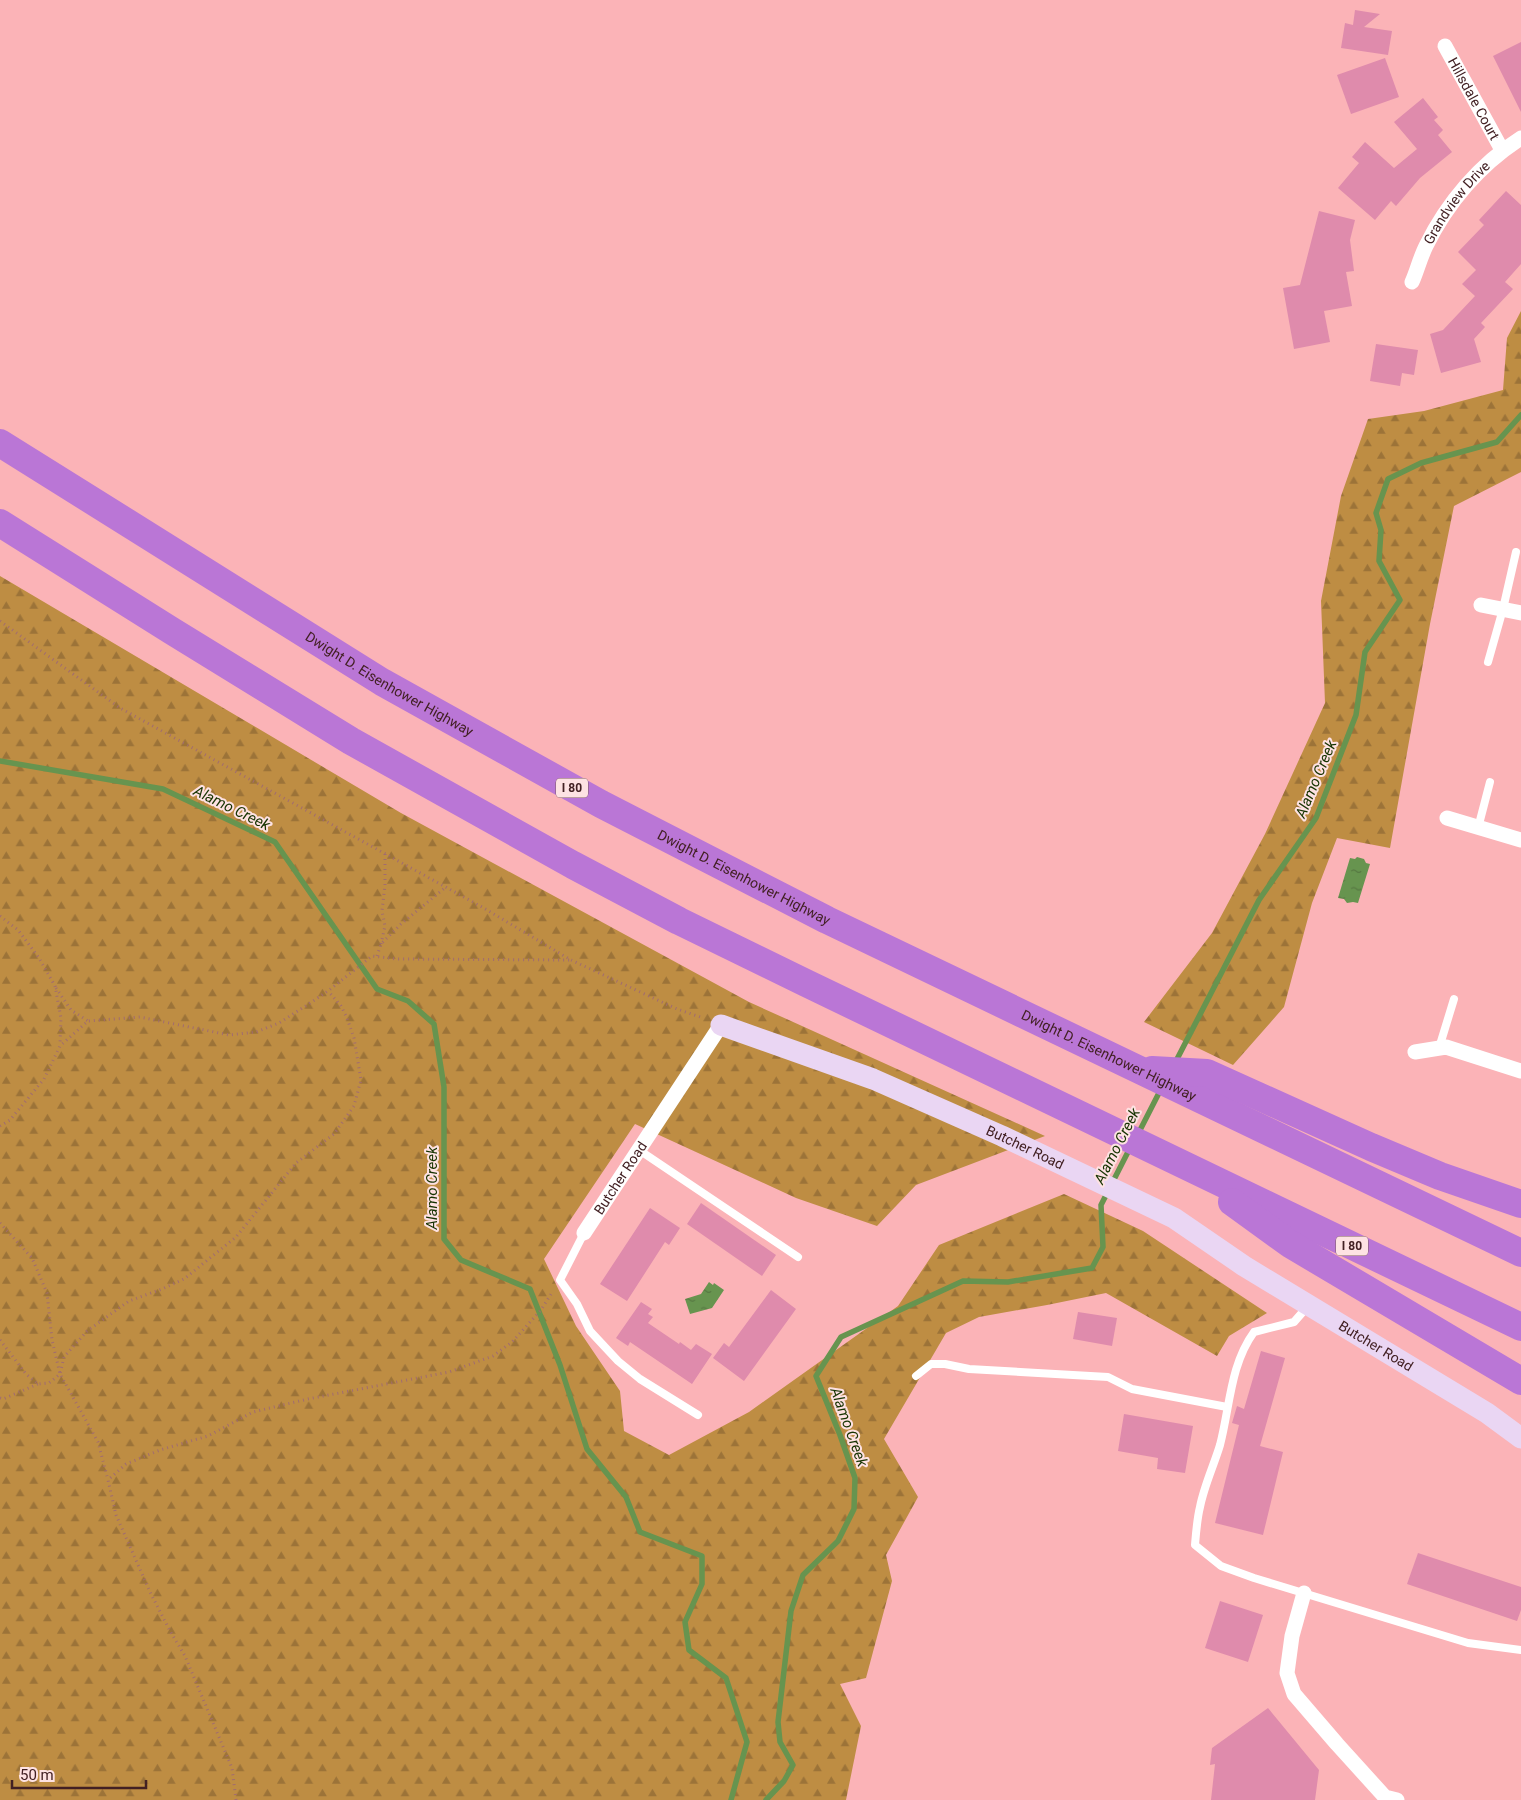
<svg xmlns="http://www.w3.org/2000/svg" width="1521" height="1800" font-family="Roboto,sans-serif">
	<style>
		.forest { fill: url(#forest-firs) }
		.water { fill: url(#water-ripples) }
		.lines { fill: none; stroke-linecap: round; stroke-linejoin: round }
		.stream { stroke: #67944f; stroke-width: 5.5 }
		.building { fill: #df8bac }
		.path { stroke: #a26c70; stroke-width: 3; stroke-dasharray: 1 4; stroke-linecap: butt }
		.lane { stroke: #fff; stroke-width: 8 }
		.street { stroke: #fff; stroke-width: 15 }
		.secondary { stroke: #ead6f3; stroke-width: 21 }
		.highway { stroke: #ba76d6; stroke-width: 28 }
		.labels { text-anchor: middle; stroke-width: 4; stroke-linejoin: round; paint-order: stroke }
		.shield { fill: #fee2e3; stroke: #7a5a5d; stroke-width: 1 }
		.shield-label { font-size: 12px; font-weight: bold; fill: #422023 }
		.street-label { font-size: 14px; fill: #422023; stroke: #fee2e3 }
		.water-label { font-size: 15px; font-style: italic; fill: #163301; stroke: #fee2e3 }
	</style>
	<defs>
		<pattern id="forest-firs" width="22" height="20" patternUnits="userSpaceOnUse" patternTransform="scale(1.25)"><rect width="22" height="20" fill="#be8d43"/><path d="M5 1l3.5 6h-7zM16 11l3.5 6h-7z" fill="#9c7338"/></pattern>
		<pattern id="water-ripples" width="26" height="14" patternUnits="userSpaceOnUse" patternTransform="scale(1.25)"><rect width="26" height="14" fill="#67944f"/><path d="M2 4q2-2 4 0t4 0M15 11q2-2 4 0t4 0" fill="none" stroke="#567841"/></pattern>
	</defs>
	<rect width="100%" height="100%" fill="#fbb3b7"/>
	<g class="forest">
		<path d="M 1521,311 L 1521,472 L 1454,506 L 1430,624 L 1390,848 L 1337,838 L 1312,903 L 1284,1007 L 1233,1065 L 1144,1022 L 1212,933 L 1265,834 L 1325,703 L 1321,601 L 1341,496 L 1368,419 L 1424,411 L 1503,390 L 1507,338 Z"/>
		<path d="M 0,576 L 401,813 L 749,1002 L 1045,1136 L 916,1185 L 877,1226 L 796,1198 L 635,1124 L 544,1259 L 576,1326 L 620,1391 L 624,1431 L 669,1455 L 749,1412 L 898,1306 L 939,1245 L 1064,1194 L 1143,1231 L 1267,1313 L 1229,1336 L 1217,1356 L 1106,1293 L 1047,1305 L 979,1317 L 946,1333 L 884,1439 L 918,1497 L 886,1555 L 892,1581 L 866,1678 L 840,1684 L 861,1726 L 846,1800 L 0,1800 Z"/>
	</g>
	<g class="water">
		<path d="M 1357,857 L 1364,859 L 1366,863 L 1370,864 L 1358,903 L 1353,902 L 1347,903 L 1344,899 L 1338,898 L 1350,858 L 1355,859 Z"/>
		<path d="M 709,1282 L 713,1285 L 714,1283 L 724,1290 L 712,1308 L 690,1314 L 685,1299 L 701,1294 Z"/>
	</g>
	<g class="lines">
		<g class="stream">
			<path d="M 0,761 L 163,789 L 275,842 L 377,989 L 408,1001 L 434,1024 L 444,1087 L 444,1239 L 461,1260 L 530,1289 L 560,1365 L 587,1449 L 626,1497 L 640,1532 L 702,1556 L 702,1584 L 685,1622 L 689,1650 L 726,1678 L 747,1742 L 731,1800"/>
			<path d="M 1175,1063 L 1259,900 L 1316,818 L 1356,715 L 1365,652 L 1400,600 L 1379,561 L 1381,530 L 1376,513 L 1388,479 L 1421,463 L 1497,442 L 1521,415"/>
			<path d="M 1138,1134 L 1161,1089"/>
			<path d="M 766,1800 L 784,1781 L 793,1765 L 780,1742 L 778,1722 L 791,1611 L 803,1575 L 838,1541 L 854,1509 L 855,1478 L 840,1435 L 816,1376 L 841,1337 L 963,1281 L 1008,1282 L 1092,1268 L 1103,1247 L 1101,1205 L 1131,1146"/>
		</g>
	</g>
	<g class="building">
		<path d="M 1355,10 L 1380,14 L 1364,27 L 1392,31 L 1388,55 L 1341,48 L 1345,23 L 1353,25 Z"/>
		<path d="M 1521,42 L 1521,112 L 1493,56 Z"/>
		<path d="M 1385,58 L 1399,97 L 1351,114 L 1337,75 Z"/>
		<path d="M 1423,98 L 1438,117 L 1434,120 L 1443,130 L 1438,135 L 1452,152 L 1420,178 L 1396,206 L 1391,201 L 1375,220 L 1338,188 L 1359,163 L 1352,157 L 1365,142 L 1394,168 L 1417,149 L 1394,122 Z"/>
		<path d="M 1506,191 L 1521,205 L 1521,264 L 1505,282 L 1513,289 L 1481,323 L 1485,327 L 1474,339 L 1481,362 L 1441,373 L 1430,334 L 1443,330 L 1475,296 L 1462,284 L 1476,270 L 1458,252 L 1484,225 L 1479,220 Z"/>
		<path d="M 1319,211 L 1355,220 L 1350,240 L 1354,271 L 1346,272 L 1352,306 L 1324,311 L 1330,342 L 1294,349 L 1283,288 L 1300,285 Z"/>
		<path d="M 1376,344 L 1418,350 L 1414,375 L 1402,373 L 1400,386 L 1370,381 Z"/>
		<path d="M 701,1203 L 776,1255 L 762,1276 L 687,1224 Z"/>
		<path d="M 650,1208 L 680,1228 L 669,1245 L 665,1242 L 627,1301 L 600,1284 Z"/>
		<path d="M 771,1290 L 796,1309 L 744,1381 L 713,1358 L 724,1343 L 729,1347 Z"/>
		<path d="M 641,1302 L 652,1309 L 648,1314 L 653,1317 L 648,1323 L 679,1344 L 680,1342 L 691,1350 L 696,1344 L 712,1354 L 692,1384 L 630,1342 L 628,1346 L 616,1338 Z"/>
		<path d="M 1078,1312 L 1117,1318 L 1112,1346 L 1073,1339 Z"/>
		<path d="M 1261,1351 L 1285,1358 L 1260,1446 L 1283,1452 L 1263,1535 L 1215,1523 L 1239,1425 L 1232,1423 L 1237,1406 L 1244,1409 Z"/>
		<path d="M 1124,1414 L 1193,1426 L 1185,1473 L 1157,1469 L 1158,1458 L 1118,1451 Z"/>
		<path d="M 1418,1553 L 1521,1587 L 1521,1610 L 1517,1621 L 1407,1584 Z"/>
		<path d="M 1220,1601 L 1263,1615 L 1248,1662 L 1205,1648 Z"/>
		<path d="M 1268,1708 L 1319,1770 L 1315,1800 L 1211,1800 L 1215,1764 L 1210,1765 L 1212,1748 Z"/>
	</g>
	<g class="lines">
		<g class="path">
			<path d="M 0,621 L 120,708 L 482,907 L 571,960 L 677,1009 L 703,1018"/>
			<path d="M 0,916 L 18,930 L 39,958 L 55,986 L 61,1018 L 60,1045"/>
			<path d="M 381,944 L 385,926 L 382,911 L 385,885 L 385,854"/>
			<path d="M 377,956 L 381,944 L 401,924 L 446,887"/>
			<path d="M 56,988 L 71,1010 L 88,1021"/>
			<path d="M 0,1126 L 10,1120 L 44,1079 L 60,1046 L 88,1021 L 140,1017 L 229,1035 L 256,1032 L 279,1023 L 307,1005 L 328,991 L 372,956 L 397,959 L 570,960"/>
			<path d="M 0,1223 L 32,1258 L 47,1293 L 52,1340 L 60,1374 L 98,1442 L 108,1480"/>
			<path d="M 0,1340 L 26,1374 L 38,1384 L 49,1383 L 60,1374 L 64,1357 L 87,1331 L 129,1301 L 162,1289 L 184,1279 L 236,1237 L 296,1163 L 334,1134 L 354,1106 L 361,1080 L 354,1038 L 347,1018 L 341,1006 L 328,991"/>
			<path d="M 0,1398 L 3,1399 L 38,1384"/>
			<path d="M 236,1800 L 232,1768 L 185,1656 L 170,1631 L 150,1592 L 116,1515 L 108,1480 L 126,1464 L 160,1450 L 208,1436 L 253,1412 L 308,1399 L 449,1372 L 493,1356 L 512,1342 L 541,1310 L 553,1291"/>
		</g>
		<g class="lane">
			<path d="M 1488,662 L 1503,609 L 1516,552"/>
			<path d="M 1478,828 L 1490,782"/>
			<path d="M 1439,1048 L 1454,999"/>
			<path d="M 639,1150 L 798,1257"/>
			<path d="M 584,1233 L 560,1280 L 577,1304 L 590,1331 L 618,1361 L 640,1379 L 698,1415"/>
			<path d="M 1308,1306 L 1294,1322 L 1254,1332 C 1230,1365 1230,1407 1220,1445 C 1214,1465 1204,1486 1200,1507 C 1197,1519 1196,1533 1195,1545 L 1221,1566 L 1254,1578 L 1468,1643 L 1521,1650"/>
			<path d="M 916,1376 L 931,1364 L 945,1364 L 969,1369 L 1108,1377 L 1132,1389 L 1227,1407"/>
		</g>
		<g class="street">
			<path id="s1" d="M 1445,46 L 1502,150"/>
			<path id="s2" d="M 1412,282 C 1417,271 1420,258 1426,246 C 1447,203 1480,164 1521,138"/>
			<path d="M 1481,605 L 1521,613"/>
			<path d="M 1447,818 L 1521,840"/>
			<path d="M 1415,1052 L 1446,1047 L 1521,1071"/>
			<path id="s3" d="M 584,1233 L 721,1025"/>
			<path d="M 1304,1593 L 1292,1636 L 1287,1673 L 1294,1694 L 1337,1744 L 1385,1797 L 1397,1800"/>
		</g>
		<path class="secondary" id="s4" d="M 721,1025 L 873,1079 L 1002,1136 L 1174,1218 L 1244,1266 L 1487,1413 L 1521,1438"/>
		<g class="highway">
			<path id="s5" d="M 0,443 L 382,682 L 601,804 L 827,920 L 1521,1253"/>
			<path d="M 0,523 L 172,631 L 351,741 L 573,865 L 679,921 L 806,983 L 1521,1327"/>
			<path d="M 1152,1070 L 1207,1073 L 1371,1147 L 1440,1176 L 1521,1204"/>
			<path d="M 1232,1202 L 1290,1244 L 1521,1381"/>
		</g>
	</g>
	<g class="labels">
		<g class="shield">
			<rect x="556" y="778.5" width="32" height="19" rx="4"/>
			<rect x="1336" y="1236.5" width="32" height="19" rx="4"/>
		</g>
		<g class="shield-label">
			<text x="572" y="792">I 80</text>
			<text x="1352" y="1250">I 80</text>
		</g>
		<g class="street-label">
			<text dy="5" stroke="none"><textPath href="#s1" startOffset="60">Hillsdale Court</textPath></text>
			<text dy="5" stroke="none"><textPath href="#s2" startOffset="92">Grandview Drive</textPath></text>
			<text dy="5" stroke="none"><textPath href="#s5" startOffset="458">Dwight D. Eisenhower Highway</textPath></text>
			<text dy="5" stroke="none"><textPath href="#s5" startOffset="862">Dwight D. Eisenhower Highway</textPath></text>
			<text dy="5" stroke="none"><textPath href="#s5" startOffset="1268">Dwight D. Eisenhower Highway</textPath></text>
			<text dy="5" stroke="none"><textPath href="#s4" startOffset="328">Butcher Road</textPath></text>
			<text dy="5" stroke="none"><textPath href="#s3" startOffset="66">Butcher Road</textPath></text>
			<text dy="5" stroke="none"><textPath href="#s4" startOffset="732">Butcher Road</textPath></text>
		</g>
		<g class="water-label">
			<text transform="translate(1316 779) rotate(-67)" y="5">Alamo Creek</text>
			<text transform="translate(232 808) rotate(26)" y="5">Alamo Creek</text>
			<text transform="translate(1117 1146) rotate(-63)" y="5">Alamo Creek</text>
			<text transform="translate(432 1188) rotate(-90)" y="5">Alamo Creek</text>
			<text transform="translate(849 1427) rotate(70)" y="5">Alamo Creek</text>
		</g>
	</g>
	<path d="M12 1780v8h134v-8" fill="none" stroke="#422023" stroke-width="2.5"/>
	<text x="20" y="1780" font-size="15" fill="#422023" stroke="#fee2e3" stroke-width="4" paint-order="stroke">50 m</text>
</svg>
